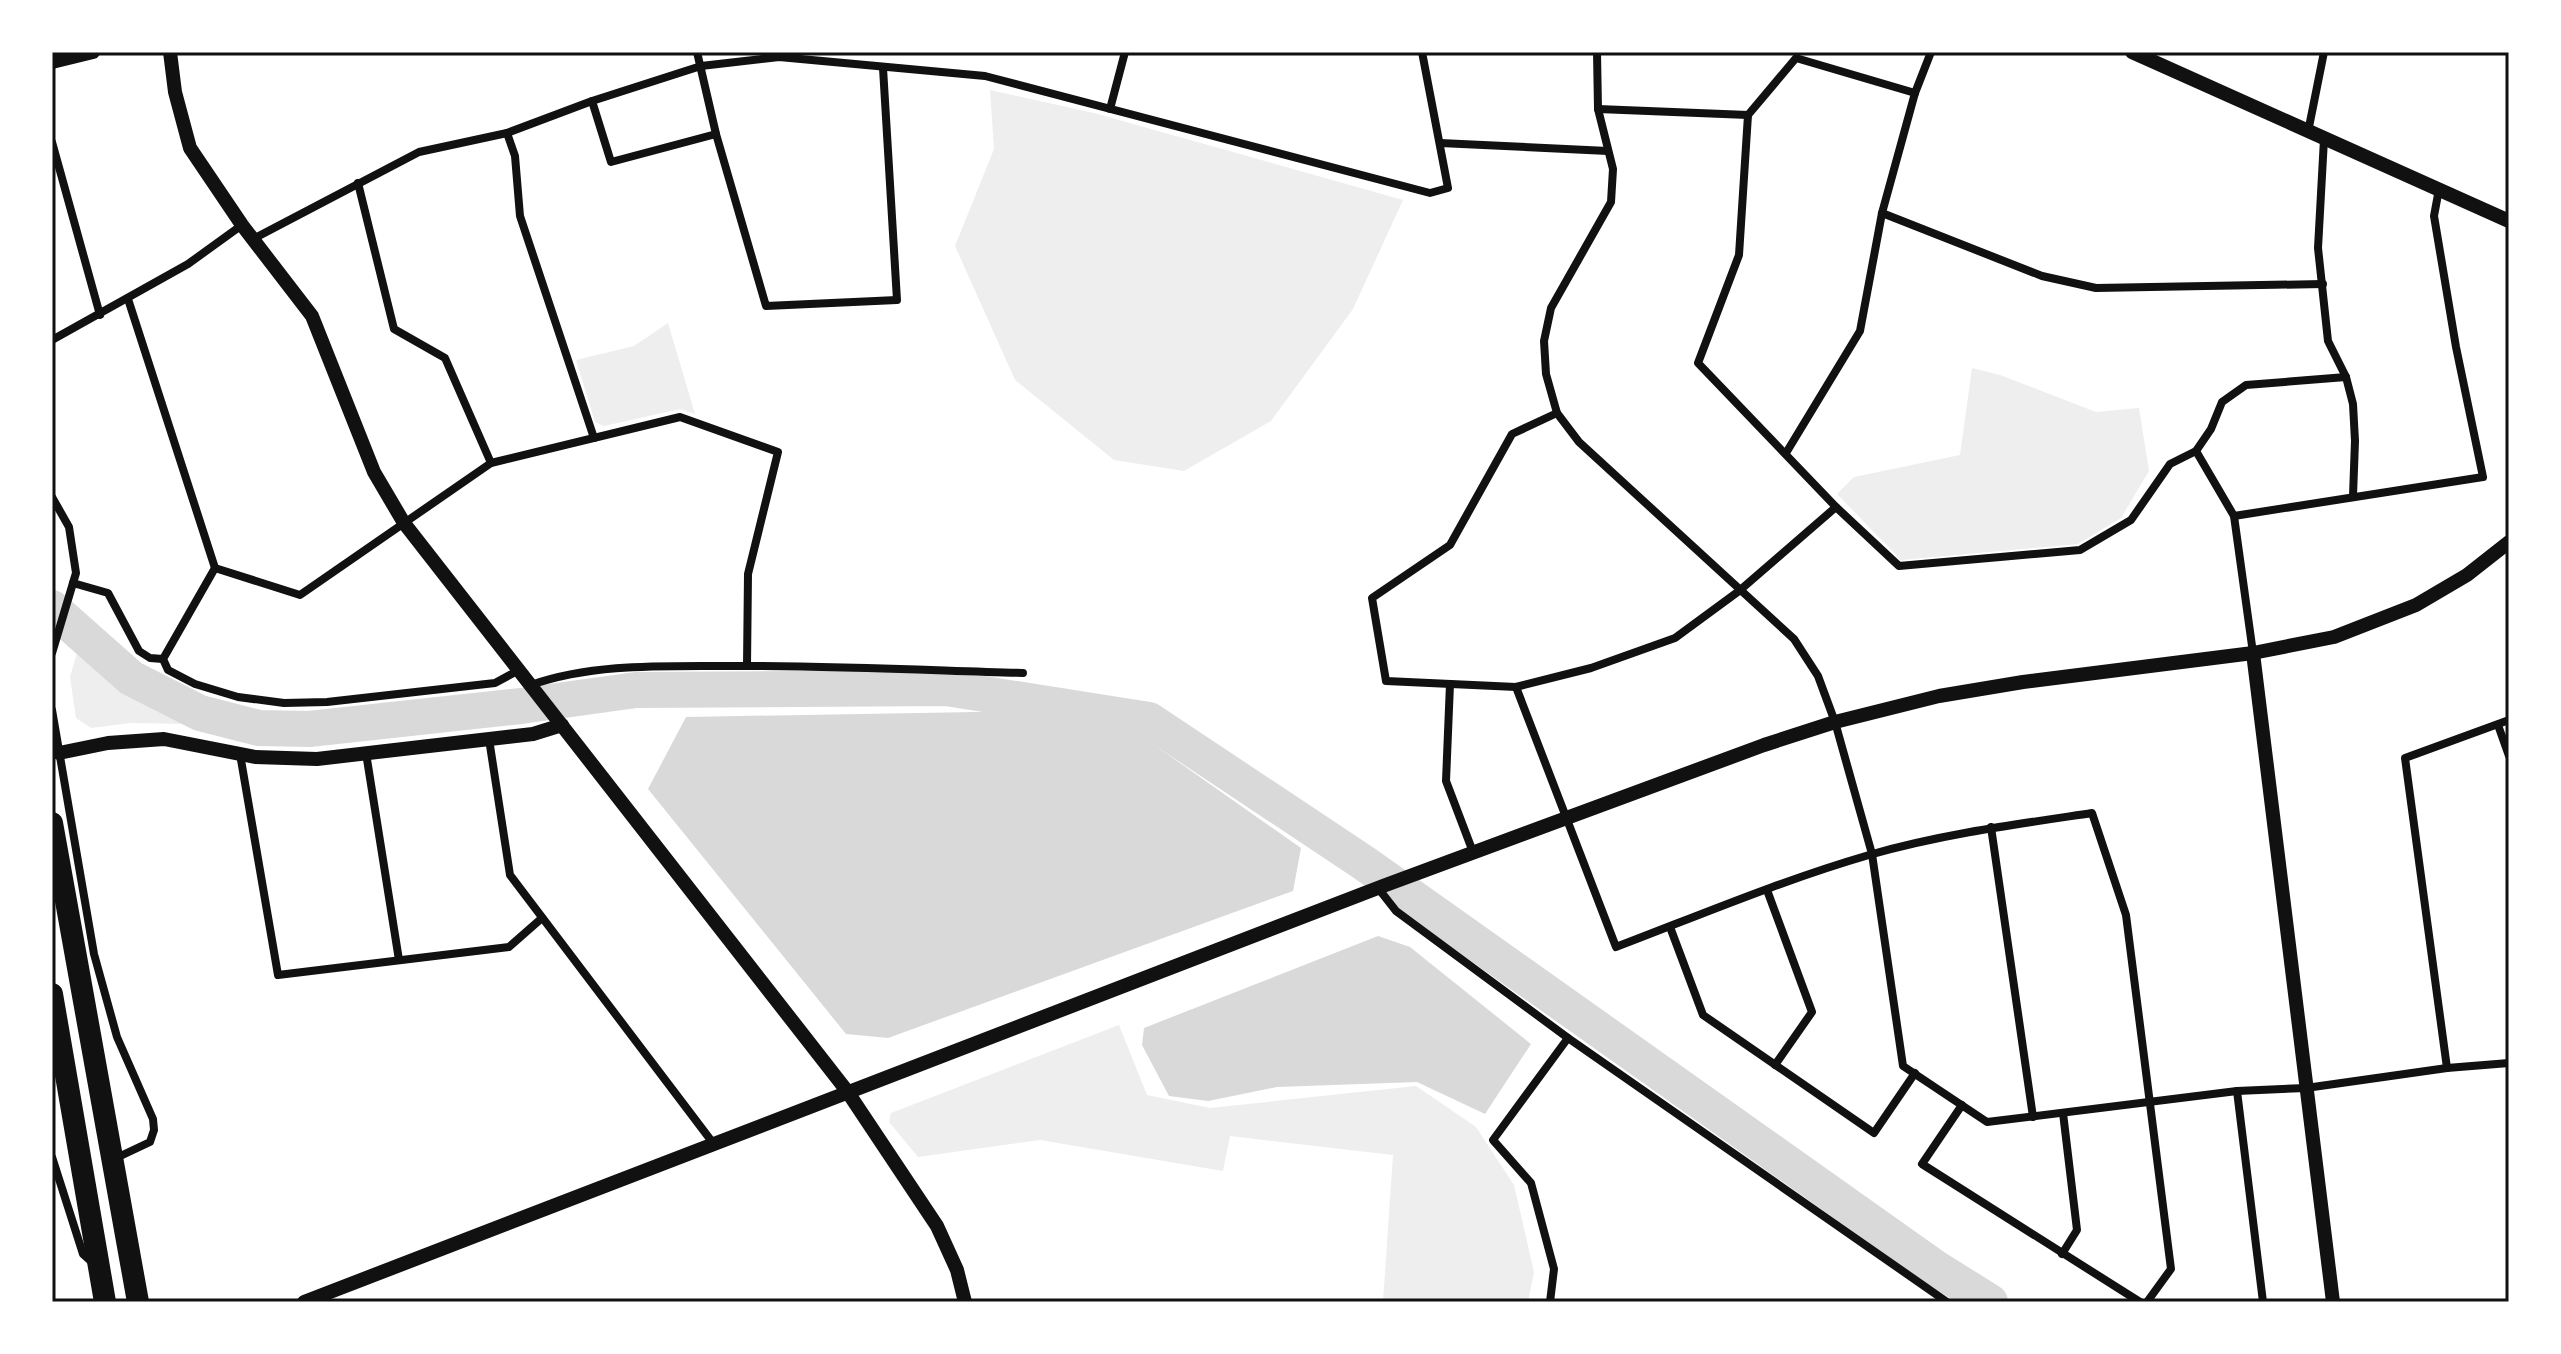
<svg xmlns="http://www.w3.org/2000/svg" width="2561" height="1354" font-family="'Noto Serif',serif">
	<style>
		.green { fill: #eee }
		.water { fill: #d9d9d9 }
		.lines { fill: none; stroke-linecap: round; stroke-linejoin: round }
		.river { stroke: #d9d9d9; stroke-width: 36 }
		.minor { stroke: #111; stroke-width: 8 }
		.tertiary { stroke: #111; stroke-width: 14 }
		.trunk { stroke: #111; stroke-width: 22 }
		.neatline { fill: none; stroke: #111; stroke-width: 3 }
	</style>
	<rect width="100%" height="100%" fill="#fff"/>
	<g class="green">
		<path d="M 990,90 L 1094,113 L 1403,200 L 1353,309 L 1271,421 L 1184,471 L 1114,460 L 1015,380 L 955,246 L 994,149 Z"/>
		<path d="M 668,323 L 695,414 L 680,409 L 604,426 L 595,422 L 576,360 L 634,346 Z"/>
		<path d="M 1972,368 L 2000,375 L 2096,412 L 2139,408 L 2149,471 L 2121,518 L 2078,544 L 1901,560 L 1837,494 L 1854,477 L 1960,455 Z"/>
		<path d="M 77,653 L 132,692 L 188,724 L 130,723 L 91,728 L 76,718 L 70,677 Z"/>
		<path d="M 1119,1025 L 1147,1095 L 1210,1108 L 1416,1086 L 1476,1127 L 1514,1185 L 1534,1272 L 1528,1302 L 1383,1302 L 1393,1155 L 1230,1136 L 1223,1171 L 1040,1140 L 918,1157 L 889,1122 L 891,1113 Z"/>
	</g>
	<g class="water">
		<path d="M 1026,711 L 1143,737 L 1301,848 L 1293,891 L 888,1038 L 846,1034 L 648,789 L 686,717 Z"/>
		<path d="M 1378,936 L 1410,947 L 1531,1044 L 1485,1114 L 1417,1082 L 1277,1087 L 1208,1101 L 1169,1096 L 1142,1045 L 1144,1028 Z"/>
	</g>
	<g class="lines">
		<path class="river" d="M 52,608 L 131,678 L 200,713 L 259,728 L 309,729 L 521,706 L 636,690 L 946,688 L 1149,720 L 1364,863 L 1934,1267 L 1990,1302"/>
		<g class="minor">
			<path d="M 697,52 L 716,134 L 766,306 L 897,300 L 883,68"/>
			<path d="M 1597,52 L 1598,109 L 1613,169 L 1611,202 L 1551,308 L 1544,341 L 1546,374 L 1557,413 L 1579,442 L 1794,639 L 1818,676 L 1835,722 L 1872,854 L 1903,1066 L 1987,1122 L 2237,1091 L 2306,1088 L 2447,1068 L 2509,1063"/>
			<path d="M 1915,93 L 1796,58 L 1748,115 L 1739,255 L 1698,363 L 1836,507 L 1899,566 L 2080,550 L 2131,520 L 2170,464 L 2196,451 L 2211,429 L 2222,402 L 2246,385 L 2346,377"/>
			<path d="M 592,101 L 611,162 L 716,134"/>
			<path d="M 1110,109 L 1125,52"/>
			<path d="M 1598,109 L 1748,115"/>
			<path d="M 2308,132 L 2324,52"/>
			<path d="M 507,133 L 515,156 L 520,216 L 594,438"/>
			<path d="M 2324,139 L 2318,248 L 2328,341 L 2346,377 L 2353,404 L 2355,441 L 2353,496"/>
			<path d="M 52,142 L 100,315"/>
			<path d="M 1440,143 L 1608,151"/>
			<path d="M 1882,213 L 2042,276 L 2096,288 L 2323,284"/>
			<path d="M 253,239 L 419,152 L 507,133 L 592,101 L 701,66 L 779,57 L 985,76 L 1430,193 L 1448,188 L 1422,52"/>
			<path d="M 128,299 L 215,568 L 300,595 L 491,463 L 445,358 L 394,329 L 358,183"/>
			<path d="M 52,340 L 188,264 L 242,225"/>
			<path d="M 1557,413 L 1512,434 L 1450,545 L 1372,598 L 1386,681 L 1516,687 L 1591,668 L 1675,638 L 1739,591 L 1836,507"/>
			<path d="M 2196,451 L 2234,516 L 2253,653"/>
			<path d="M 1786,453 L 1860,331 L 1882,213 L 1915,93 L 1931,52"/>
			<path d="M 491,463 L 680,417 L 778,452 L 748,574 L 747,665"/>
			<path d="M 52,497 L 69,527 L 76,573 L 52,653"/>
			<path d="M 2234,516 L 2483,477 L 2456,347 L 2434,216 L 2439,189"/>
			<path d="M 215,568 L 163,659 L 168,670 L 195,684 L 238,697 L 284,703 L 327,702 L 495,683 L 519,670"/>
			<path d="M 73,583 L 108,593 L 139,651 L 150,658 L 163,659"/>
			<path d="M 1450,684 L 1446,781 L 1473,852"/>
			<path d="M 531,685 C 588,665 652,666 712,666 C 815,665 919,670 1023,673"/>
			<path d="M 1516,687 L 1616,947 C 1700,915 1783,880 1869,855 C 1942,834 2018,824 2092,813 L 2126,915 L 2171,1269 L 2147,1302"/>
			<path d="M 52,710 L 94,954 L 117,1037 L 153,1119 L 154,1130 L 150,1142 L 114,1159"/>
			<path d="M 2498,725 L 2509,756"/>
			<path d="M 489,739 L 510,875 L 713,1143"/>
			<path d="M 366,753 L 399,960"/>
			<path d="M 240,754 L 278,975 L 509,947 L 542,918"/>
			<path d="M 1991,827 L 2033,1117"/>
			<path d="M 1378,888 L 1396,911 L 1568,1038 L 1947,1302"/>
			<path d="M 1767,890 L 1812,1012 L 1775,1065"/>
			<path d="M 1670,927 L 1703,1015 L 1874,1133 L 1915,1073"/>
			<path d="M 2447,1068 L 2405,758 L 2509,720"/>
			<path d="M 2237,1091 L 2263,1302"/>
			<path d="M 1962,1105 L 1922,1164 L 2140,1302"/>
			<path d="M 52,1157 L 83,1254 L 94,1264"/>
			<path d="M 2062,1254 L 2077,1230 L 2063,1113"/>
			<path d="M 1550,1302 L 1554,1269 L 1531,1183 L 1493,1140 L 1568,1038"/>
		</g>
		<g class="tertiary">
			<path d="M 170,52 L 175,92 L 190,148 L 242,225 L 312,316 L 374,472 L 404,523 L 847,1091 L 937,1226 L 957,1270 L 965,1302"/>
			<path d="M 2132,52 L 2509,221"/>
			<path d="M 52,62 L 93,52"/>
			<path d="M 2253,653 L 2333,1302"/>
			<path d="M 59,753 L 108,743 L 164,739 L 255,757 L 317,759 L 533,734 L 562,725"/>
			<path d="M 304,1302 L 1383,886 L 1764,745 L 1835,722 L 1939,696 L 2023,682 L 2253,653 L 2334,637 L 2416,605 L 2467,575 L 2509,542"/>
		</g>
		<g class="trunk">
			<path d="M 52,823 L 138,1302"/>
			<path d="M 52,994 L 105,1302"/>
		</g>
	</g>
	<rect width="2561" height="1354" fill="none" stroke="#ffffff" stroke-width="108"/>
	<rect x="54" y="54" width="2453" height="1246" class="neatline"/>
</svg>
